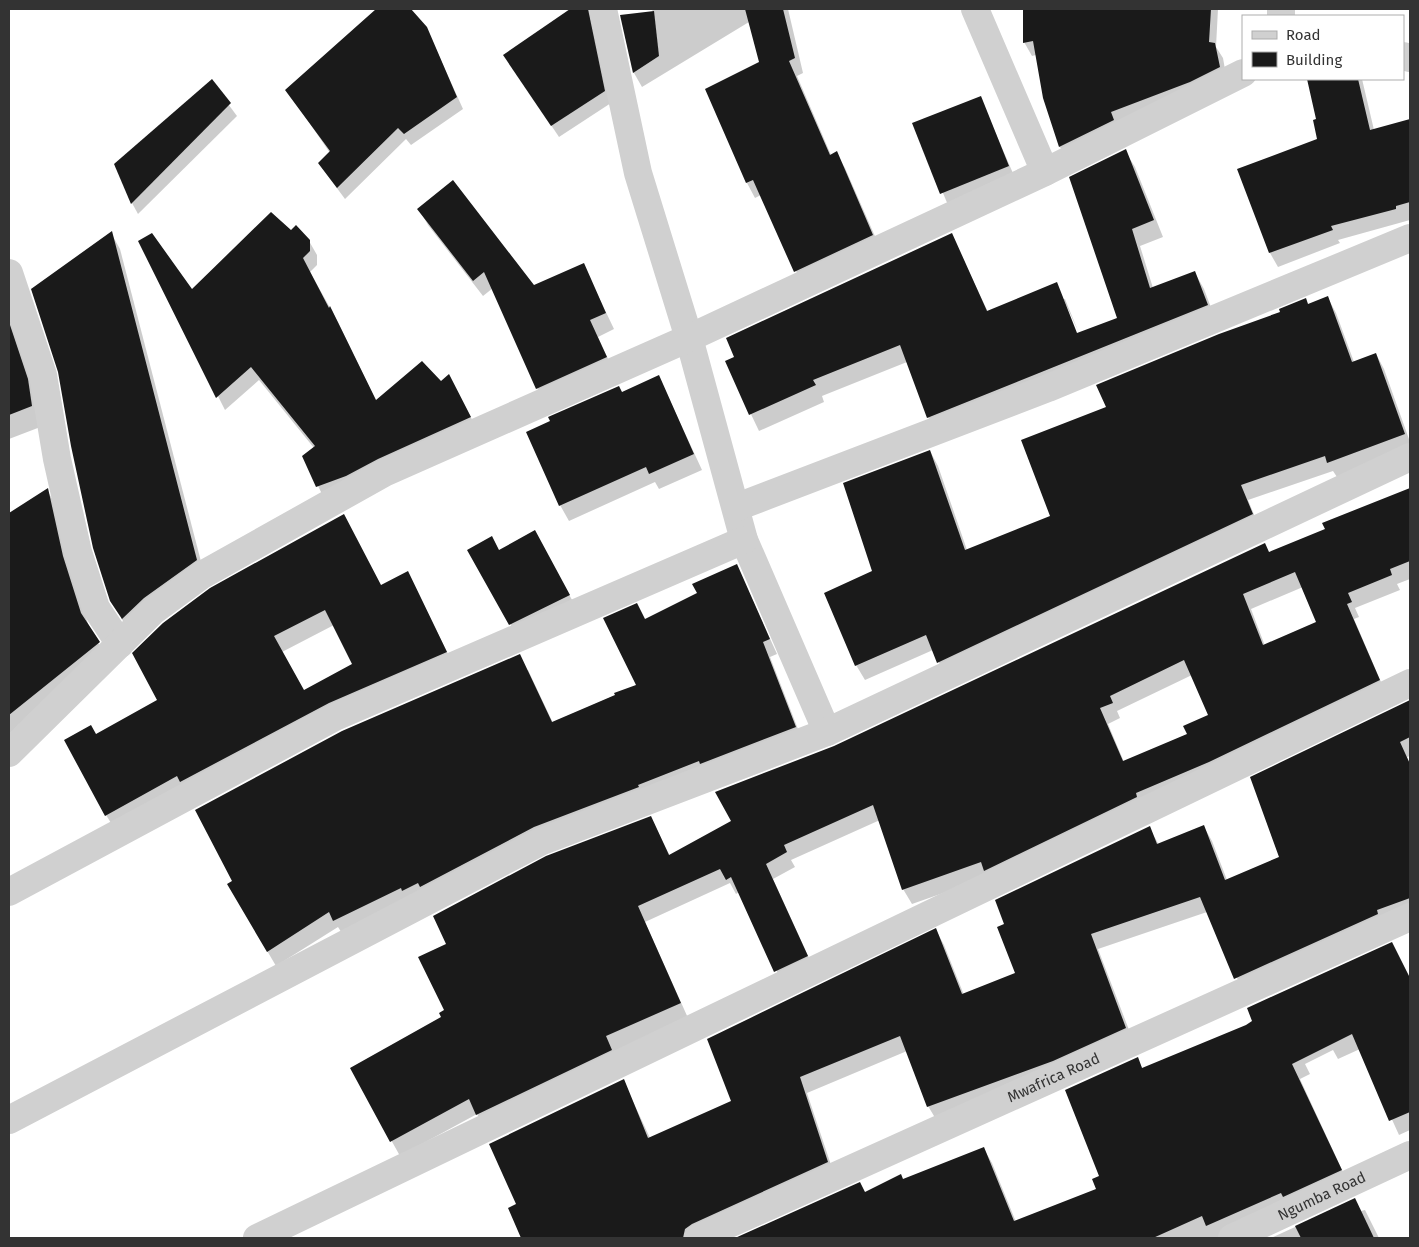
<svg xmlns="http://www.w3.org/2000/svg" width="1419" height="1247" font-family="'Fira Sans',sans-serif">
	<style>
		.shadow { fill: #0003; fill-rule: evenodd }
		.building { fill: #1a1a1a; fill-rule: evenodd }
		.lines { fill: none; stroke-linecap: round; stroke-linejoin: round }
		.street { stroke: #d0d0d0; stroke-width: 28 }
		.labels { text-anchor: middle; stroke-width: 5; stroke-linejoin: round; paint-order: stroke }
		.street-label { font-size: 15px; fill: #333; stroke: #fff }
	</style>
	<rect width="100%" height="100%" fill="#fff"/>
	<g class="shadow">
		<path d="M 378,9 L 397,9 L 407,20 L 426,27 L 463,109 L 411,145 L 406,139 L 345,199 L 319,164 L 330,153 L 287,90 Z"/>
		<path d="M 573,9 L 588,9 L 594,19 L 611,103 L 559,137 L 504,55 Z"/>
		<path d="M 652,9 L 788,9 L 803,73 L 797,76 L 831,155 L 836,153 L 845,168 L 881,250 L 803,286 L 761,195 L 755,198 L 747,183 L 706,89 L 760,63 L 749,22 L 642,87 L 634,73 L 622,16 L 653,13 Z"/>
		<path d="M 1024,9 L 1218,9 L 1216,47 L 1223,58 L 1227,81 L 1068,160 L 1060,147 L 1044,98 L 1036,55 L 1032,56 L 1024,42 Z"/>
		<path d="M 1309,79 L 1362,79 L 1374,130 L 1410,121 L 1410,220 L 1338,240 L 1340,243 L 1278,267 L 1270,253 L 1239,170 L 1318,140 L 1318,120 Z"/>
		<path d="M 211,81 L 237,116 L 138,214 L 132,203 Z"/>
		<path d="M 980,97 L 1015,178 L 948,205 L 914,124 Z"/>
		<path d="M 1125,151 L 1135,167 L 1163,237 L 1140,246 L 1153,288 L 1195,273 L 1204,289 L 1216,321 L 937,433 L 928,417 L 907,362 L 822,396 L 824,402 L 759,431 L 726,362 L 951,234 L 988,312 L 1056,283 L 1079,333 L 1119,318 ZM 1062,299 L 1065,299 L 1081,338 L 1078,339 Z"/>
		<path d="M 419,209 L 534,286 L 583,264 L 614,329 L 598,337 L 615,374 L 546,404 L 537,388 L 493,288 L 483,296 L 428,225 Z"/>
		<path d="M 291,231 L 309,241 L 317,255 L 317,265 L 310,272 L 338,322 L 376,401 L 441,383 L 456,389 L 478,431 L 325,500 L 303,456 L 314,448 L 259,380 L 225,410 L 140,242 L 192,291 Z"/>
		<path d="M 111,233 L 120,249 L 205,577 L 132,634 L 121,618 Z"/>
		<path d="M 1328,298 L 1336,313 L 1354,362 L 1376,354 L 1384,369 L 1410,442 L 1410,450 L 1337,477 L 1333,471 L 1248,500 L 1260,529 L 946,677 L 933,650 L 865,680 L 856,665 L 874,572 L 930,451 L 938,466 L 967,550 L 1052,516 L 1107,408 L 1305,300 L 1308,305 Z"/>
		<path d="M 9,316 L 38,399 L 43,426 L 9,439 Z"/>
		<path d="M 659,377 L 702,470 L 659,489 L 655,482 L 569,521 L 560,505 L 622,393 Z"/>
		<path d="M 1410,489 L 1410,579 L 1397,584 L 1400,590 L 1355,608 L 1359,617 L 1354,619 L 1387,696 L 989,877 L 912,904 L 903,889 L 880,820 L 791,860 L 795,867 L 773,879 L 815,971 L 784,986 L 739,892 L 736,894 L 730,883 L 645,922 L 688,1018 L 486,1129 L 477,1114 L 400,1156 L 351,1068 L 443,1018 L 445,1011 L 448,945 L 651,818 L 670,856 L 733,821 L 834,747 L 1327,530 L 1324,523 ZM 1303,587 L 1317,623 L 1265,646 L 1251,609 ZM 1192,675 L 1210,716 L 1188,734 L 1124,762 L 1108,724 L 1120,718 L 1117,711 Z"/>
		<path d="M 47,490 L 58,509 L 73,576 L 90,630 L 110,662 L 9,742 L 9,515 Z"/>
		<path d="M 352,531 L 381,586 L 416,589 L 455,668 L 116,831 L 106,815 L 96,736 L 159,701 ZM 334,625 L 353,664 L 304,691 L 282,652 Z"/>
		<path d="M 541,544 L 576,607 L 517,636 L 469,550 L 499,552 Z"/>
		<path d="M 737,566 L 777,654 L 770,657 L 803,742 L 343,935 L 338,927 L 276,966 L 228,884 L 528,670 L 553,723 L 638,685 L 645,621 L 698,594 Z"/>
		<path d="M 1410,702 L 1410,756 L 1407,757 L 1410,764 L 1410,802 L 1406,804 L 1410,815 L 1410,916 L 1244,993 L 1207,912 L 1098,949 L 1134,1043 L 937,1121 L 928,1106 L 907,1051 L 807,1093 L 835,1177 L 701,1238 L 523,1238 L 510,1208 L 517,1205 L 623,1080 L 650,1138 L 733,1102 L 936,930 L 944,945 L 964,995 L 1017,974 L 1149,827 L 1159,845 L 1204,827 L 1212,841 L 1227,880 L 1280,857 Z"/>
		<path d="M 1392,944 L 1410,978 L 1410,1130 L 1399,1135 L 1360,1049 L 1338,1059 L 1333,1050 L 1305,1064 L 1310,1074 L 1300,1079 L 1349,1185 L 1235,1238 L 739,1238 L 859,1184 L 865,1193 L 903,1181 L 984,1149 L 992,1163 L 1016,1222 L 1098,1190 L 1137,1059 L 1143,1069 L 1246,1027 Z"/>
		<path d="M 1354,1200 L 1361,1211 L 1365,1210 L 1379,1238 L 1271,1238 Z"/>
	</g>
	<g class="building">
		<path d="M 376,9 L 411,9 L 427,27 L 457,97 L 404,134 L 398,128 L 337,188 L 318,163 L 330,151 L 285,90 Z"/>
		<path d="M 570,9 L 588,9 L 605,91 L 551,126 L 503,55 Z"/>
		<path d="M 745,9 L 783,9 L 795,58 L 789,61 L 830,155 L 837,151 L 873,235 L 794,272 L 753,180 L 746,183 L 705,89 L 759,62 Z"/>
		<path d="M 1023,9 L 1211,9 L 1209,42 L 1215,43 L 1220,67 L 1190,82 L 1111,112 L 1114,120 L 1059,147 L 1043,98 L 1033,41 L 1023,43 Z"/>
		<path d="M 654,11 L 659,56 L 633,73 L 620,15 Z"/>
		<path d="M 212,79 L 231,103 L 131,204 L 114,164 Z"/>
		<path d="M 1307,79 L 1358,79 L 1370,130 L 1410,119 L 1410,202 L 1396,206 L 1396,209 L 1331,226 L 1333,230 L 1269,253 L 1237,169 L 1317,139 L 1313,120 L 1316,119 Z"/>
		<path d="M 981,96 L 1009,166 L 940,194 L 912,123 Z"/>
		<path d="M 1126,149 L 1154,220 L 1132,229 L 1150,288 L 1195,271 L 1208,305 L 927,418 L 900,345 L 813,380 L 816,385 L 749,415 L 725,361 L 734,357 L 726,338 L 952,233 L 987,311 L 1057,282 L 1077,333 L 1117,318 L 1069,177 Z"/>
		<path d="M 453,180 L 534,285 L 584,263 L 606,313 L 590,320 L 607,357 L 536,389 L 484,272 L 473,281 L 417,209 Z"/>
		<path d="M 271,212 L 291,230 L 296,225 L 310,240 L 310,251 L 303,258 L 329,308 L 330,306 L 376,400 L 422,361 L 441,381 L 449,374 L 471,417 L 378,459 L 346,476 L 316,487 L 302,456 L 315,446 L 251,367 L 216,398 L 138,241 L 152,233 L 192,289 Z"/>
		<path d="M 112,231 L 197,560 L 144,598 L 122,619 L 110,601 L 93,548 L 71,446 L 58,372 L 31,289 Z"/>
		<path d="M 1328,296 L 1352,362 L 1376,353 L 1405,434 L 1327,463 L 1325,456 L 1241,485 L 1253,514 L 937,663 L 926,635 L 855,666 L 824,593 L 872,571 L 843,483 L 930,450 L 965,550 L 1050,516 L 1021,440 L 1106,407 L 1096,385 L 1219,334 L 1280,312 L 1279,309 L 1306,298 L 1308,304 Z"/>
		<path d="M 9,322 L 28,379 L 32,406 L 9,415 Z"/>
		<path d="M 659,375 L 694,454 L 649,474 L 646,467 L 559,506 L 526,432 L 550,421 L 548,417 L 619,386 L 622,392 Z"/>
		<path d="M 48,488 L 63,556 L 81,613 L 100,642 L 9,715 L 9,513 Z"/>
		<path d="M 1410,488 L 1410,561 L 1390,569 L 1392,575 L 1348,593 L 1352,602 L 1347,604 L 1380,680 L 1209,762 L 1136,793 L 1137,797 L 984,871 L 981,862 L 902,890 L 873,805 L 784,845 L 787,852 L 766,864 L 808,956 L 774,972 L 731,877 L 726,880 L 720,869 L 638,906 L 681,1003 L 606,1036 L 612,1050 L 476,1115 L 469,1099 L 390,1142 L 350,1068 L 441,1017 L 439,1013 L 444,1010 L 418,957 L 446,944 L 433,916 L 546,856 L 651,816 L 669,855 L 731,821 L 715,792 L 834,746 L 1265,543 L 1269,552 L 1325,529 L 1322,523 ZM 1295,572 L 1316,622 L 1263,645 L 1243,594 ZM 1184,660 L 1208,715 L 1183,726 L 1187,734 L 1123,761 L 1100,708 L 1113,703 L 1110,696 Z"/>
		<path d="M 344,514 L 381,585 L 408,571 L 447,652 L 329,703 L 180,782 L 177,776 L 105,816 L 64,740 L 91,725 L 96,734 L 157,700 L 132,653 L 163,623 L 210,588 ZM 325,610 L 352,664 L 304,690 L 274,636 Z"/>
		<path d="M 535,530 L 570,595 L 509,625 L 467,550 L 492,536 L 499,550 Z"/>
		<path d="M 737,564 L 770,639 L 763,642 L 796,727 L 700,764 L 699,761 L 638,785 L 639,787 L 534,827 L 420,887 L 418,883 L 402,891 L 401,888 L 333,921 L 329,912 L 267,952 L 227,884 L 232,881 L 195,810 L 342,731 L 520,654 L 552,722 L 615,695 L 614,693 L 636,685 L 603,618 L 637,603 L 645,619 L 697,593 L 692,584 Z"/>
		<path d="M 1410,700 L 1410,737 L 1400,742 L 1410,764 L 1410,898 L 1377,910 L 1378,914 L 1234,979 L 1200,897 L 1091,934 L 1126,1028 L 1053,1061 L 927,1107 L 900,1036 L 800,1077 L 828,1162 L 692,1224 L 685,1229 L 683,1238 L 521,1238 L 508,1208 L 516,1204 L 489,1144 L 624,1079 L 648,1138 L 731,1101 L 707,1039 L 936,928 L 962,994 L 1015,973 L 997,927 L 1004,924 L 995,900 L 1150,826 L 1157,844 L 1204,825 L 1225,880 L 1279,857 L 1250,777 Z"/>
		<path d="M 1392,942 L 1410,978 L 1410,1112 L 1389,1121 L 1352,1034 L 1292,1064 L 1342,1170 L 1283,1197 L 1281,1193 L 1206,1226 L 1202,1216 L 1153,1238 L 735,1238 L 860,1182 L 865,1192 L 901,1174 L 903,1179 L 984,1147 L 1014,1221 L 1096,1189 L 1092,1179 L 1099,1176 L 1065,1090 L 1138,1057 L 1142,1068 L 1246,1025 L 1252,1021 L 1247,1008 Z"/>
		<path d="M 1355,1198 L 1374,1238 L 1301,1238 L 1295,1226 Z"/>
	</g>
	<g class="lines">
		<g class="street">
			<path d="M 603,9 L 638,173 L 689,338 L 744,540 L 827,732"/>
			<path d="M 975,9 L 1045,172"/>
			<path d="M 1281,9 L 1281,16"/>
			<path d="M 1403,56 L 1410,58"/>
			<path d="M 9,273 L 43,375 L 57,459 L 78,552 L 96,608 L 120,644"/>
			<path d="M 737,507 L 1048,388 L 1410,238"/>
			<path d="M 9,753 L 153,611 L 202,575 L 384,473 L 689,338 L 1045,172 L 1243,73"/>
			<path d="M 9,892 L 335,717 L 744,540"/>
			<path d="M 9,1120 L 540,842 L 827,732 L 1410,457"/>
			<path d="M 257,1238 L 1410,683"/>
			<path id="s1" d="M 698,1238 L 1410,917"/>
			<path id="s2" d="M 1232,1238 L 1410,1155"/>
		</g>
	</g>
	<g class="labels">
		<g class="street-label">
			<text dy="5" stroke="none"><textPath href="#s1" startOffset="390">Mwafrica Road</textPath></text>
			<text dy="5" stroke="none"><textPath href="#s2" startOffset="99">Ngumba Road</textPath></text>
		</g>
	</g>
	<rect width="1419" height="1247" fill="none" stroke="#333333" stroke-width="20"/>
	<rect x="1242" y="15" width="162" height="65" fill="#ffffff" stroke="#adadad"/>
	<rect x="1252" y="31" width="25" height="8" fill="#d0d0d0" stroke="#adadad"/>
	<text x="1286" y="40" font-size="15" fill="#333333">Road</text>
	<rect x="1252" y="52" width="25" height="15" fill="#1a1a1a" stroke="#adadad"/>
	<text x="1286" y="65" font-size="15" fill="#333333">Building</text>
</svg>
